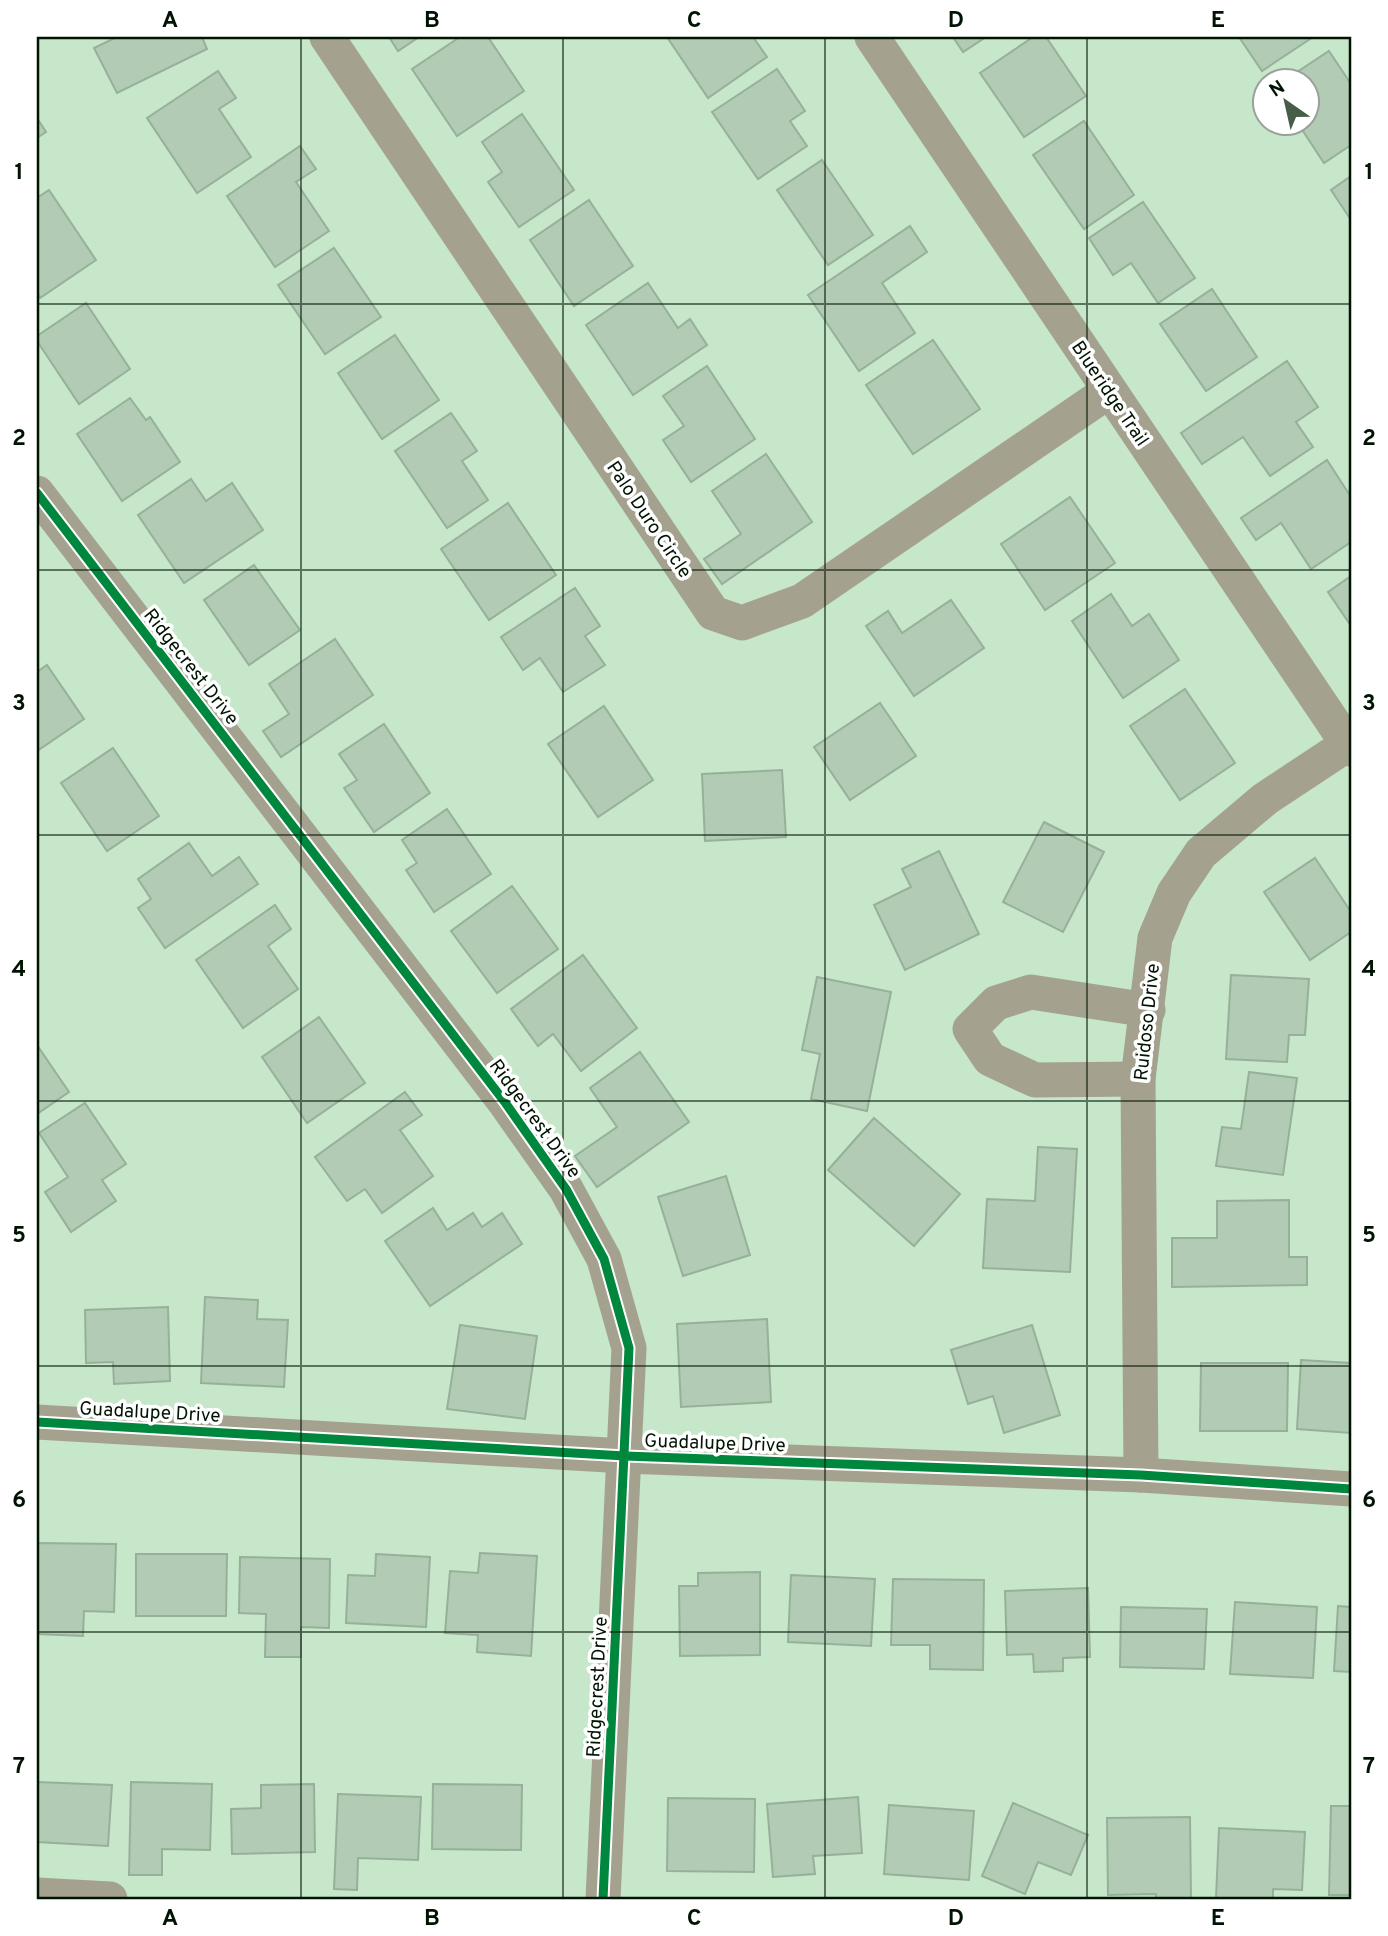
<svg xmlns="http://www.w3.org/2000/svg" width="1388" height="1936" font-family="Overpass,sans-serif">
	<style>
		.building { fill: #b2cbb4; stroke: #97b099; stroke-width: 2 }
		.lines { fill: none; stroke-linecap: round; stroke-linejoin: round }
		.minor { stroke: #a4a28e; stroke-width: 35 }
		.cycleway-casing { stroke: #fff; stroke-width: 13 }
		.cycleway { stroke: #00873e; stroke-width: 9 }
		.grid { fill: none; stroke: #011403; stroke-width: 2; stroke-opacity: 0.55 }
		.labels { text-anchor: middle; stroke-width: 7; stroke-linejoin: round; paint-order: stroke }
		.street-label { font-size: 19px; fill: #011403; stroke: #fff }
		.neatline { fill: none; stroke: #011403; stroke-width: 2.5 }
		.grid-label { font-size: 23px; text-anchor: middle; font-weight: bold; fill: #011403 }
	</style>
	<rect width="100%" height="100%" fill="#c6e7c9"/>
	<g class="building">
		<path d="M 117,37 L 202,37 L 207,49 L 117,93 L 94,48 Z"/>
		<path d="M 389,37 L 419,37 L 398,51 Z"/>
		<path d="M 460,37 L 488,37 L 524,91 L 457,136 L 412,69 Z"/>
		<path d="M 667,37 L 753,37 L 767,57 L 708,98 Z"/>
		<path d="M 953,37 L 986,37 L 963,52 Z"/>
		<path d="M 1033,37 L 1046,37 L 1086,96 L 1024,137 L 980,73 Z"/>
		<path d="M 1239,37 L 1313,37 L 1262,71 Z"/>
		<path d="M 1329,51 L 1351,84 L 1351,145 L 1324,163 L 1297,122 L 1308,122 L 1308,80 L 1285,80 Z"/>
		<path d="M 777,69 L 805,111 L 790,121 L 807,146 L 758,179 L 712,112 Z"/>
		<path d="M 218,71 L 236,98 L 219,109 L 251,157 L 197,193 L 147,118 Z"/>
		<path d="M 522,114 L 574,190 L 519,227 L 488,182 L 502,172 L 482,142 Z"/>
		<path d="M 37,118 L 46,132 L 37,138 Z"/>
		<path d="M 1084,121 L 1134,195 L 1084,229 L 1033,155 Z"/>
		<path d="M 300,146 L 316,169 L 296,182 L 329,231 L 275,267 L 227,196 Z"/>
		<path d="M 822,160 L 873,235 L 828,265 L 777,190 Z"/>
		<path d="M 1351,176 L 1351,220 L 1331,190 Z"/>
		<path d="M 49,190 L 96,260 L 40,298 L 37,292 L 37,198 Z"/>
		<path d="M 589,200 L 633,266 L 574,306 L 530,240 Z"/>
		<path d="M 1143,202 L 1195,278 L 1158,303 L 1131,263 L 1113,275 L 1089,238 Z"/>
		<path d="M 910,226 L 927,252 L 882,283 L 915,333 L 859,371 L 808,295 Z"/>
		<path d="M 334,248 L 381,317 L 325,354 L 278,285 Z"/>
		<path d="M 648,283 L 678,328 L 690,319 L 707,345 L 633,395 L 586,325 Z"/>
		<path d="M 1212,289 L 1257,357 L 1206,391 L 1160,324 Z"/>
		<path d="M 86,303 L 130,369 L 79,404 L 37,341 L 37,336 Z"/>
		<path d="M 395,335 L 439,400 L 382,439 L 338,373 Z"/>
		<path d="M 933,340 L 980,409 L 913,454 L 866,385 Z"/>
		<path d="M 1287,361 L 1318,407 L 1296,422 L 1313,447 L 1270,476 L 1243,437 L 1202,464 L 1181,433 Z"/>
		<path d="M 707,366 L 755,439 L 691,482 L 663,440 L 684,426 L 663,396 Z"/>
		<path d="M 130,398 L 146,420 L 150,417 L 180,462 L 122,501 L 77,434 Z"/>
		<path d="M 451,413 L 477,451 L 462,461 L 488,500 L 447,528 L 395,451 Z"/>
		<path d="M 766,454 L 812,522 L 722,584 L 704,559 L 741,534 L 712,491 Z"/>
		<path d="M 1327,460 L 1351,497 L 1351,542 L 1311,569 L 1281,523 L 1256,540 L 1241,518 Z"/>
		<path d="M 191,479 L 206,501 L 232,483 L 263,530 L 184,583 L 138,515 Z"/>
		<path d="M 1070,497 L 1115,563 L 1045,610 L 1001,544 Z"/>
		<path d="M 508,503 L 556,575 L 489,620 L 441,549 Z"/>
		<path d="M 254,565 L 300,630 L 249,665 L 204,600 Z"/>
		<path d="M 1351,576 L 1351,626 L 1328,592 Z"/>
		<path d="M 575,588 L 600,626 L 585,636 L 605,665 L 563,692 L 540,658 L 523,670 L 501,637 Z"/>
		<path d="M 1111,594 L 1132,626 L 1149,614 L 1179,660 L 1123,698 L 1072,621 Z"/>
		<path d="M 951,600 L 984,648 L 914,696 L 866,626 L 888,611 L 902,633 Z"/>
		<path d="M 335,639 L 373,695 L 281,757 L 263,731 L 289,714 L 269,684 Z"/>
		<path d="M 47,665 L 84,719 L 37,751 L 37,672 Z"/>
		<path d="M 1185,689 L 1235,763 L 1180,800 L 1130,726 Z"/>
		<path d="M 880,703 L 916,756 L 850,800 L 814,747 Z"/>
		<path d="M 604,706 L 653,780 L 598,817 L 548,744 Z"/>
		<path d="M 384,724 L 430,793 L 374,832 L 344,788 L 357,780 L 339,754 Z"/>
		<path d="M 113,748 L 159,816 L 107,851 L 61,783 Z"/>
		<path d="M 782,770 L 786,837 L 705,841 L 702,774 Z"/>
		<path d="M 447,809 L 491,874 L 434,912 L 406,870 L 417,863 L 402,840 Z"/>
		<path d="M 1044,822 L 1104,852 L 1063,932 L 1003,902 Z"/>
		<path d="M 189,843 L 212,876 L 239,857 L 258,884 L 165,948 L 138,908 L 151,899 L 138,879 Z"/>
		<path d="M 939,851 L 979,934 L 905,970 L 874,905 L 911,887 L 902,869 Z"/>
		<path d="M 1315,858 L 1351,912 L 1351,932 L 1310,960 L 1264,892 Z"/>
		<path d="M 512,886 L 558,949 L 497,993 L 451,931 Z"/>
		<path d="M 275,905 L 291,929 L 268,946 L 298,989 L 243,1028 L 196,960 Z"/>
		<path d="M 583,955 L 637,1028 L 581,1071 L 553,1034 L 538,1046 L 511,1009 Z"/>
		<path d="M 1231,975 L 1309,979 L 1305,1035 L 1289,1035 L 1287,1062 L 1226,1059 Z"/>
		<path d="M 817,977 L 891,992 L 867,1111 L 811,1099 L 820,1054 L 802,1050 Z"/>
		<path d="M 319,1017 L 365,1083 L 307,1123 L 262,1057 Z"/>
		<path d="M 37,1045 L 69,1092 L 37,1114 Z"/>
		<path d="M 640,1052 L 689,1122 L 597,1187 L 575,1156 L 617,1127 L 590,1088 Z"/>
		<path d="M 1249,1072 L 1297,1078 L 1283,1175 L 1216,1166 L 1222,1127 L 1241,1129 Z"/>
		<path d="M 405,1092 L 422,1115 L 400,1130 L 433,1176 L 382,1213 L 365,1189 L 347,1201 L 315,1157 Z"/>
		<path d="M 85,1103 L 126,1164 L 102,1180 L 116,1201 L 71,1232 L 45,1192 L 68,1177 L 39,1133 Z"/>
		<path d="M 874,1118 L 960,1194 L 914,1246 L 828,1170 Z"/>
		<path d="M 1038,1147 L 1077,1149 L 1070,1272 L 983,1268 L 987,1199 L 1035,1201 Z"/>
		<path d="M 726,1176 L 750,1255 L 683,1276 L 658,1197 Z"/>
		<path d="M 1289,1200 L 1289,1257 L 1307,1257 L 1307,1285 L 1172,1287 L 1172,1238 L 1217,1238 L 1217,1201 Z"/>
		<path d="M 433,1208 L 447,1230 L 473,1213 L 482,1227 L 502,1213 L 522,1244 L 430,1306 L 385,1241 Z"/>
		<path d="M 205,1297 L 258,1300 L 257,1319 L 288,1320 L 284,1387 L 201,1383 Z"/>
		<path d="M 168,1307 L 170,1381 L 114,1384 L 113,1362 L 86,1363 L 85,1310 Z"/>
		<path d="M 767,1319 L 771,1402 L 681,1407 L 677,1324 Z"/>
		<path d="M 460,1325 L 537,1336 L 525,1419 L 447,1409 Z"/>
		<path d="M 1032,1325 L 1060,1415 L 1004,1433 L 993,1396 L 968,1404 L 951,1350 Z"/>
		<path d="M 1301,1360 L 1351,1363 L 1351,1433 L 1297,1429 Z"/>
		<path d="M 1201,1363 L 1288,1363 L 1287,1431 L 1200,1431 Z"/>
		<path d="M 37,1543 L 116,1544 L 114,1612 L 84,1611 L 83,1636 L 37,1634 Z"/>
		<path d="M 480,1553 L 537,1556 L 531,1656 L 477,1652 L 478,1635 L 445,1633 L 450,1571 L 478,1573 Z"/>
		<path d="M 136,1554 L 227,1554 L 226,1616 L 136,1616 Z"/>
		<path d="M 376,1554 L 430,1557 L 426,1627 L 346,1623 L 348,1575 L 375,1576 Z"/>
		<path d="M 240,1557 L 330,1559 L 329,1628 L 301,1627 L 301,1657 L 265,1657 L 266,1614 L 239,1613 Z"/>
		<path d="M 760,1572 L 760,1655 L 680,1656 L 679,1586 L 698,1586 L 698,1573 Z"/>
		<path d="M 791,1575 L 875,1579 L 871,1646 L 788,1642 Z"/>
		<path d="M 893,1579 L 984,1580 L 983,1670 L 930,1669 L 930,1645 L 891,1645 Z"/>
		<path d="M 1088,1588 L 1090,1657 L 1063,1658 L 1063,1671 L 1034,1672 L 1033,1654 L 1007,1655 L 1005,1591 Z"/>
		<path d="M 1235,1602 L 1317,1607 L 1313,1678 L 1230,1674 Z"/>
		<path d="M 1338,1606 L 1351,1607 L 1351,1672 L 1334,1671 Z"/>
		<path d="M 1121,1607 L 1207,1609 L 1204,1669 L 1120,1667 Z"/>
		<path d="M 37,1782 L 112,1785 L 108,1846 L 37,1842 Z"/>
		<path d="M 131,1782 L 212,1784 L 210,1850 L 162,1849 L 162,1875 L 129,1875 Z"/>
		<path d="M 314,1784 L 315,1852 L 232,1854 L 231,1809 L 261,1808 L 261,1785 Z"/>
		<path d="M 433,1784 L 522,1785 L 521,1850 L 432,1849 Z"/>
		<path d="M 338,1794 L 421,1797 L 418,1860 L 358,1858 L 357,1890 L 334,1889 Z"/>
		<path d="M 858,1797 L 862,1853 L 813,1856 L 815,1874 L 773,1877 L 767,1804 Z"/>
		<path d="M 668,1798 L 755,1799 L 754,1872 L 667,1871 Z"/>
		<path d="M 1013,1803 L 1088,1835 L 1071,1875 L 1038,1862 L 1025,1894 L 982,1876 Z"/>
		<path d="M 889,1805 L 974,1811 L 969,1880 L 884,1874 Z"/>
		<path d="M 1331,1806 L 1351,1806 L 1351,1895 L 1329,1895 Z"/>
		<path d="M 1190,1817 L 1191,1899 L 1156,1899 L 1156,1894 L 1108,1895 L 1107,1818 Z"/>
		<path d="M 1219,1828 L 1305,1832 L 1302,1890 L 1273,1889 L 1273,1899 L 1216,1899 Z"/>
	</g>
	<g class="lines">
		<g class="minor">
			<path d="M 327,37 L 713,613 L 742,623 L 802,601 L 1109,391"/>
			<path d="M 872,37 L 1351,749"/>
			<path d="M 37,493 L 504,1101 L 566,1189 L 604,1259 L 629,1348 L 603,1899"/>
			<path d="M 1138,1079 L 1035,1080 L 990,1059 L 970,1029 L 996,1003 L 1031,992 L 1148,1010"/>
			<path d="M 37,1422 L 625,1456 L 1141,1475 L 1351,1489"/>
			<path d="M 1141,1475 L 1138,1079 L 1155,938 L 1174,893 L 1201,853 L 1265,799 L 1351,742"/>
			<path d="M 37,1895 L 110,1899"/>
		</g>
		<defs>
			<g id="cycleway">
				<path d="M 37,493 L 504,1101 L 566,1189 L 604,1259 L 629,1348 L 603,1899"/>
				<path d="M 37,1422 L 625,1456 L 1141,1475 L 1351,1489"/>
			</g>
		</defs>
		<use href="#cycleway" class="cycleway-casing"/>
		<use href="#cycleway" class="cycleway"/>
	</g>
	<path class="grid" d="M 301,37 L 301,1899M 563,37 L 563,1899M 825,37 L 825,1899M 1087,37 L 1087,1899M 37,304 L 1351,304M 37,570 L 1351,570M 37,835 L 1351,835M 37,1101 L 1351,1101M 37,1366 L 1351,1366M 37,1632 L 1351,1632"/>
	<g class="labels">
		<g class="street-label">
			<text transform="translate(1111 393) rotate(56)" y="7">Blueridge Trail</text>
			<text transform="translate(650 519) rotate(56)" y="7">Palo Duro Circle</text>
			<text transform="translate(192 666) rotate(52)" y="7">Ridgecrest Drive</text>
			<text transform="translate(1146 1022) rotate(-84)" y="7">Ruidoso Drive</text>
			<text transform="translate(536 1118) rotate(54)" y="7">Ridgecrest Drive</text>
			<text transform="translate(150 1411) rotate(3)" y="7">Guadalupe Drive</text>
			<text transform="translate(715 1442) rotate(2)" y="7">Guadalupe Drive</text>
			<text transform="translate(596 1687) rotate(-87)" y="7">Ridgecrest Drive</text>
		</g>
	</g>
	<rect width="1388" height="1936" fill="none" stroke="#ffffff" stroke-width="77"/>
	<g transform="translate(1286 102) rotate(326)"><circle r="33" fill="#ffffff" stroke="#99a19a" stroke-width="2"/>
	<path d="M0-5L12 26L0 18L-12 26Z" fill="#465e48"/>
	<text y="-10" font-size="19" font-weight="bold" text-anchor="middle" fill="#011403">N</text>
	</g>
	<rect x="38" y="38" width="1312" height="1860" class="neatline"/>
	<g class="grid-label">
		<text x="170" y="27">A</text>
		<text x="432" y="27">B</text>
		<text x="694" y="27">C</text>
		<text x="956" y="27">D</text>
		<text x="1218" y="27">E</text>
		<text x="19" y="179">1</text>
		<text x="1369" y="179">1</text>
		<text x="19" y="445">2</text>
		<text x="1369" y="445">2</text>
		<text x="19" y="710">3</text>
		<text x="1369" y="710">3</text>
		<text x="19" y="976">4</text>
		<text x="1369" y="976">4</text>
		<text x="19" y="1242">5</text>
		<text x="1369" y="1242">5</text>
		<text x="19" y="1507">6</text>
		<text x="1369" y="1507">6</text>
		<text x="19" y="1773">7</text>
		<text x="1369" y="1773">7</text>
		<text x="170" y="1925">A</text>
		<text x="432" y="1925">B</text>
		<text x="694" y="1925">C</text>
		<text x="956" y="1925">D</text>
		<text x="1218" y="1925">E</text>
	</g>
</svg>
